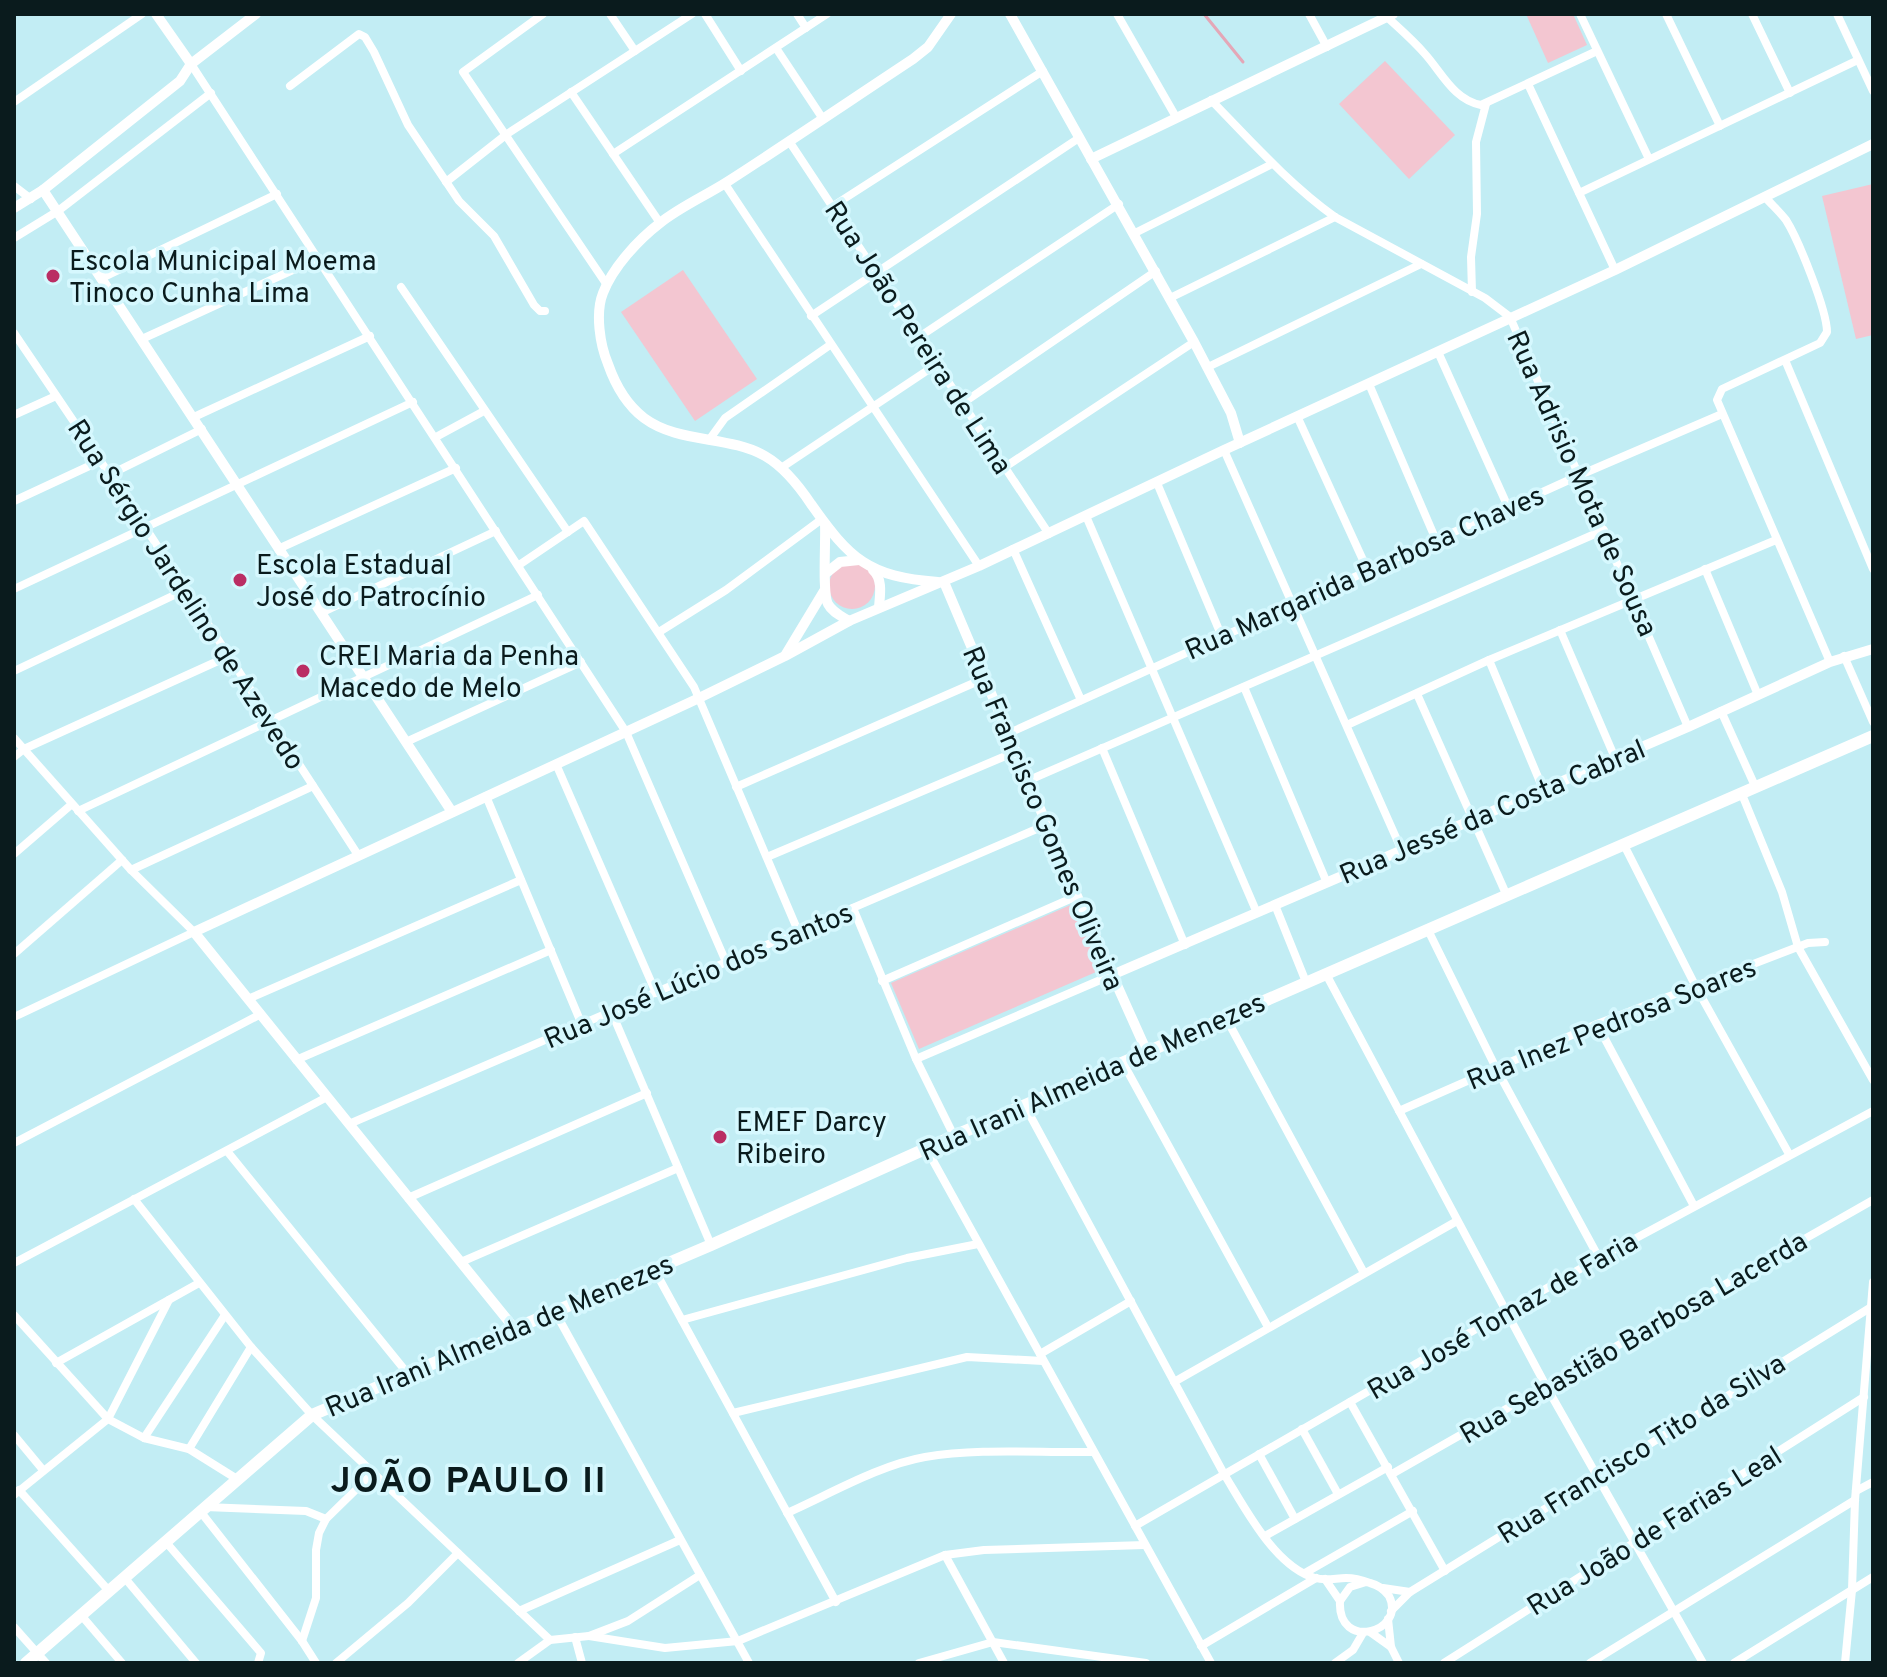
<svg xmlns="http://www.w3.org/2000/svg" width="1887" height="1677" font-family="Overpass,sans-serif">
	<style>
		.green { fill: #f3c6d1 }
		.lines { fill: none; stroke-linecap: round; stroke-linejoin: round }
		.stream { stroke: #e4a7b7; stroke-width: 3 }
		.minor { stroke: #fff; stroke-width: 8 }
		.tertiary { stroke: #fff; stroke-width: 10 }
		.secondary { stroke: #fff; stroke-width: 12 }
		.poi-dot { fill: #ba2e64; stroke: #d6f8fe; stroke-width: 3 }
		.labels { text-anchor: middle; stroke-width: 7; stroke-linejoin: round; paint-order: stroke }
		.poi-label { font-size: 28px; fill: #0a1b1d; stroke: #d6f8fe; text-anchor: start }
		.street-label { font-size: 28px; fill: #0a1b1d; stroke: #d6f8fe }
		.district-label { font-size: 36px; font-weight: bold; letter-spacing: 2px; fill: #0a1b1d; stroke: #d6f8fe }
	</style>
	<rect width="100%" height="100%" fill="#c2edf4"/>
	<g class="green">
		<path d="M 1526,14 L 1573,14 L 1587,45 L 1548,63 Z"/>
		<path d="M 1385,61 L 1455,135 L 1409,179 L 1339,104 Z"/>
		<path d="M 1873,184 L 1873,335 L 1856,339 L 1822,196 Z"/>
		<path d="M 683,270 L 757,379 L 695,421 L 621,312 Z"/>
		<circle cx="852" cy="586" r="23"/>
		<path d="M 1075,903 L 1103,969 L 919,1049 L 891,983 Z"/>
	</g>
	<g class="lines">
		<path class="stream" d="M 1204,14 L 1243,62"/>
		<g class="minor">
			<path d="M 543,14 L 463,72 L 607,285"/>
			<path d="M 610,14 L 635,51"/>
			<path d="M 705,14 L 741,71"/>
			<path d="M 797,14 L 806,28"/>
			<path d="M 1117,14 L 1176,117"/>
			<path d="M 1309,14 L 1327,47"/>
			<path d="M 1580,14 L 1649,159"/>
			<path d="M 1666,14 L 1720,126"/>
			<path d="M 1752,14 L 1790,93"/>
			<path d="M 1837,14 L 1873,91"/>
			<path d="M 1387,17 C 1400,29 1413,40 1425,54 C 1442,73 1454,100 1481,105 L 1597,51"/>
			<path d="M 776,48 L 823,119"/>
			<path d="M 191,64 L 626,732 L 726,962"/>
			<path d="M 1528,84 L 1615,270"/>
			<path d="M 290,86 L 355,37 L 359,34 L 365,37 L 374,52 L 408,125 L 459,201 L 494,236 L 534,305 L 540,311 L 545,311"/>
			<path d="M 571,92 L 660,223"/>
			<path d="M 1211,100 C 1251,141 1289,184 1335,217 L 1485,298 L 1510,317 L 1688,727"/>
			<path d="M 14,102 L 142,14"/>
			<path d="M 789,141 L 1049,534"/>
			<path d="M 613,154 L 827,14"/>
			<path d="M 446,182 L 507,134 L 692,14"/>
			<path d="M 725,184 L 979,566"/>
			<path d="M 14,186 L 31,199"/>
			<path d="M 1579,193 L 1858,60"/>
			<path d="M 1765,197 C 1772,205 1780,212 1786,220 C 1798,239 1827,310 1827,332 L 1820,343 L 1722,389 L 1717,400 L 1830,662"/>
			<path d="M 833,206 L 1043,71"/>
			<path d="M 1135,233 L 1272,164"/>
			<path d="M 14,238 L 58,211 L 211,93"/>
			<path d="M 102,278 L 277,194"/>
			<path d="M 401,287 L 568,532"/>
			<path d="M 1472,292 L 1471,257 L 1477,214 L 1476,142 L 1486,104"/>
			<path d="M 1170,298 L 1335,217"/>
			<path d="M 811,316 L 1079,138"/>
			<path d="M 14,333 L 145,527 L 358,855"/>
			<path d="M 919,337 L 1119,204"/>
			<path d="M 142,339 L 319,258"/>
			<path d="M 1438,352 L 1508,507"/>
			<path d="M 1785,360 L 1873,569"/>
			<path d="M 1208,367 L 1421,264"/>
			<path d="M 1369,384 L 1436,540"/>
			<path d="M 963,403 L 1156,271"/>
			<path d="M 14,415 L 56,396"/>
			<path d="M 1297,416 L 1368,571"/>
			<path d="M 194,417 L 370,336"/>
			<path d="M 436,437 L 484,411"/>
			<path d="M 709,440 L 725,418 L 830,345"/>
			<path d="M 1224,450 L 1402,851"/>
			<path d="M 1005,467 L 1194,342"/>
			<path d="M 781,468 L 937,364"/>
			<path d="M 109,475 L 202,429"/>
			<path d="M 1157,483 L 1222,637"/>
			<path d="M 14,501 L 100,461"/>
			<path d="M 1086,516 L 1257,913"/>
			<path d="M 278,549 L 456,468"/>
			<path d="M 1013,549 L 1081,700"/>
			<path d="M 519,565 L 584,521 L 694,687 L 798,931"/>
			<path d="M 1705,569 L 1758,695"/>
			<path d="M 14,589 L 413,402"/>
			<path d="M 321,613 L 496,531"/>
			<path d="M 1560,630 L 1615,758"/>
			<path d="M 659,632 L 726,590 L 822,519"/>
			<path d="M 1844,656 L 1873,722"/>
			<path d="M 1489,660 L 1543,789"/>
			<path d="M 14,671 L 185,590"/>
			<path d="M 1244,687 L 1327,883"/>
			<path d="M 1417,694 L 1507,896"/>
			<path d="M 1721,711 L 1755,786"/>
			<path d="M 1347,725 L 1489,660 L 1776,540"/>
			<path d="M 1007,734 L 1580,475 L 1722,414"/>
			<path d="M 14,738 L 131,870 L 194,932 L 14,1017"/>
			<path d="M 406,742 L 581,662"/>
			<path d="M 1102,748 L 1185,945"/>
			<path d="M 14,757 L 24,749 L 229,656"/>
			<path d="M 556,764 L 656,993"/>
			<path d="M 1027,781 L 1604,530"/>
			<path d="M 736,787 L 983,679"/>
			<path d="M 1741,792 L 1782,892 L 1798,947 L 1873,1080"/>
			<path d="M 486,796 L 582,1025"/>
			<path d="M 78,811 L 538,595"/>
			<path d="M 1624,845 L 1696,987 L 1789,1154"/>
			<path d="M 14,854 L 72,804"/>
			<path d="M 767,857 L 1015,752"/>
			<path d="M 131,870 L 313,786"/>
			<path d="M 1275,905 L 1306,982"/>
			<path d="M 853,908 L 916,1059 L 954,1136"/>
			<path d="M 1428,930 L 1496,1068 L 1599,1258"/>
			<path d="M 14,954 L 122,860"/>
			<path d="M 1326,974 L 1546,1386 L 1703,1663"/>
			<path d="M 882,981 L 1077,896"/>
			<path d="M 248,999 L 521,880"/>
			<path d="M 612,1013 L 711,1245"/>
			<path d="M 1226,1018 L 1364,1273"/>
			<path d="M 1597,1024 L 1694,1206"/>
			<path d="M 916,1059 L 1112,975"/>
			<path d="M 296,1060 L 551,950"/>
			<path d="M 1123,1063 L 1268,1327"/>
			<path d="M 1025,1106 L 1224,1474 C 1245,1508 1275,1567 1315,1578 C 1326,1581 1336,1578 1346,1578 C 1354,1578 1362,1580 1370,1583 C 1378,1585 1384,1589 1389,1596 C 1407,1632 1337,1652 1340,1601 L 1350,1587 L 1366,1582"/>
			<path d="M 1399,1111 L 1597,1024 L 1808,943 L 1825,942"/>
			<path d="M 349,1124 L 1046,825"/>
			<path d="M 14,1143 L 261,1014"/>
			<path d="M 926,1148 L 1211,1663"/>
			<path d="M 227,1151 L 408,1374"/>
			<path d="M 408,1198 L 647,1093"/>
			<path d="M 134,1199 L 251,1347 L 312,1415 L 550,1640"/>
			<path d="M 461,1262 L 678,1168"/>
			<path d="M 14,1263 L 327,1097"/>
			<path d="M 654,1269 L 836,1602"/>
			<path d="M 554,1310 L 749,1663"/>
			<path d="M 14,1315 L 108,1419 L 144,1438 L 189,1449 L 237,1479"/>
			<path d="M 682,1320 L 907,1258 L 978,1244"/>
			<path d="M 1040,1354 L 1131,1301"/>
			<path d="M 56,1363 L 199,1283"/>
			<path d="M 1174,1382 L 1457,1221"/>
			<path d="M 1350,1402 L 1445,1571"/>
			<path d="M 733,1413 L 967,1357 L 1043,1361"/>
			<path d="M 1302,1429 L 1338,1494"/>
			<path d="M 14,1435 L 43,1470"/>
			<path d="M 144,1438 L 225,1315"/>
			<path d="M 189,1449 L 251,1347"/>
			<path d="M 1259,1454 L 1295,1519"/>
			<path d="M 1392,1474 L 1873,1200"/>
			<path d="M 19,1490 L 109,1591"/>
			<path d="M 1856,1491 L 1873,1482"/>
			<path d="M 14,1495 L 108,1419 L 169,1300"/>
			<path d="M 205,1507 L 306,1511 L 326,1519"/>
			<path d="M 200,1511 L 302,1641 L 316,1663"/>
			<path d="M 787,1513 C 830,1494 879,1465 925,1457 C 979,1448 1037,1453 1092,1452"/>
			<path d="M 1135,1526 L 1599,1258 L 1873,1111"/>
			<path d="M 1265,1536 L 1388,1467"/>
			<path d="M 165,1541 L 261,1653 L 258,1663"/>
			<path d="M 945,1555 L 1004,1663"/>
			<path d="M 1305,1573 L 1413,1511"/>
			<path d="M 124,1577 L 196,1663"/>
			<path d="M 1325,1579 L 1340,1601"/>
			<path d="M 1383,1588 L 1410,1592"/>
			<path d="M 519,1611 L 680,1540"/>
			<path d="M 1391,1611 L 1410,1592 L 1873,1306"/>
			<path d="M 81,1615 L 122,1663"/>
			<path d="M 1388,1619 L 1391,1647 L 1399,1663"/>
			<path d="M 14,1627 L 46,1663"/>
			<path d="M 1370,1632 L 1391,1647"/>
			<path d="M 589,1636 L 665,1648 L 738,1641 L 945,1555 L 984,1550 L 1145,1545"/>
			<path d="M 575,1637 L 582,1663"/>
			<path d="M 302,1641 L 316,1598 L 316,1550 L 319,1533 L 326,1519 L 373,1473"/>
			<path d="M 1201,1646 L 1316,1578"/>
			<path d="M 336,1663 L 408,1603 L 458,1553"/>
			<path d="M 518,1663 L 550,1640 L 589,1636 L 628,1621 L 700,1575"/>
			<path d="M 919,1663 L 993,1642 L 1146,1663"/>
			<path d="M 1335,1663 L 1353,1650 L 1363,1633"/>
			<path d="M 1444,1663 L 1864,1397"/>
			<path d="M 1590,1663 L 1855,1500"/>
			<path d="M 1734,1663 L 1873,1577"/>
			<path d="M 1845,1663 L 1852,1590 L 1855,1500 L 1873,1282"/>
		</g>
		<g class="tertiary">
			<path d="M 156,14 L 191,64"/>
			<path d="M 1010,14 L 1194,342 L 1231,413 L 1240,443"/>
			<path d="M 1091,159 L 1393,14"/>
			<path d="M 43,190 L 452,812"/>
			<path d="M 14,208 L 43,190 L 180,81 L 191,64 L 256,14"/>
			<path d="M 825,524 C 826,540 822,594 828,604 C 832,612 841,616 849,621"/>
			<path d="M 873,570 C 883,579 880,595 879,607"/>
			<path d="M 826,573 L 840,562 L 859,560"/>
			<path d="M 938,582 C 868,577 850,559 811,504 C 799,486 784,467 765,456 C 728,435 679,444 644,418 C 627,405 615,384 608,364 C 600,345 595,313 603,293 C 613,267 638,240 660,223 C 680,207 705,196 727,182 C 789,142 851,100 913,59 L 928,47 L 951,14"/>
			<path d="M 944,582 L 1077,896 L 1147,1052"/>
			<path d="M 786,654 L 824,591"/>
			<path d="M 1112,975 L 1688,727 L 1830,662 L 1873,649"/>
			<path d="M 514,1328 L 194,932 L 697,699 L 785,656 L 849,621 L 979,566 L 1224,450 L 1615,270 L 1873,144"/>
		</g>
		<path class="secondary" d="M 26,1663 L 312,1415 L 711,1245 L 954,1136 L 1873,736"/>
	</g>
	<g class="poi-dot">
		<circle cx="53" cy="276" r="8"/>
		<circle cx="240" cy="580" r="8"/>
		<circle cx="303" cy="671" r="8"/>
		<circle cx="720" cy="1137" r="8"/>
	</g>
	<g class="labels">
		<g class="poi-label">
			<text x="69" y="270">Escola Municipal Moema<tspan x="69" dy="32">Tinoco Cunha Lima</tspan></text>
			<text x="256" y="574">Escola Estadual<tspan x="256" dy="32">José do Patrocínio</tspan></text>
			<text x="319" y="665">CREI Maria da Penha<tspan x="319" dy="32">Macedo de Melo</tspan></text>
			<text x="736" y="1131">EMEF Darcy<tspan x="736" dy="32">Ribeiro</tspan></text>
		</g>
		<g class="street-label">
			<text transform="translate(919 337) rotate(57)" y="10">Rua João Pereira de Lima</text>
			<text transform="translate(1583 483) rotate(66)" y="10">Rua Adrisio Mota de Sousa</text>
			<text transform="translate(1364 572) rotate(-24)" y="10">Rua Margarida Barbosa Chaves</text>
			<text transform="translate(187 594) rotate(57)" y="10">Rua Sérgio Jardelino de Azevedo</text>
			<text transform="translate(1492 811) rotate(-23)" y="10">Rua Jessé da Costa Cabral</text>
			<text transform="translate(1044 818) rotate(67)" y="10">Rua Francisco Gomes Oliveira</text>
			<text transform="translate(698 975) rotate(-23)" y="10">Rua José Lúcio dos Santos</text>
			<text transform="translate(1611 1023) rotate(-22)" y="10">Rua Inez Pedrosa Soares</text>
			<text transform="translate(1092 1076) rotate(-24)" y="10">Rua Irani Almeida de Menezes</text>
			<text transform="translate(1502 1315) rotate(-30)" y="10">Rua José Tomaz de Faria</text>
			<text transform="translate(499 1335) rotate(-23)" y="10">Rua Irani Almeida de Menezes</text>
			<text transform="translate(1633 1337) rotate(-30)" y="10">Rua Sebastião Barbosa Lacerda</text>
			<text transform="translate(1641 1448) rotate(-32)" y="10">Rua Francisco Tito da Silva</text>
			<text transform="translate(1654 1530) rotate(-32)" y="10">Rua João de Farias Leal</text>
		</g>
		<g class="district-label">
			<text x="469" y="1492">JOÃO PAULO II</text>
		</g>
	</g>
	<rect width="1887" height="1677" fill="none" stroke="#0a1b1d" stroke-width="32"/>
</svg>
